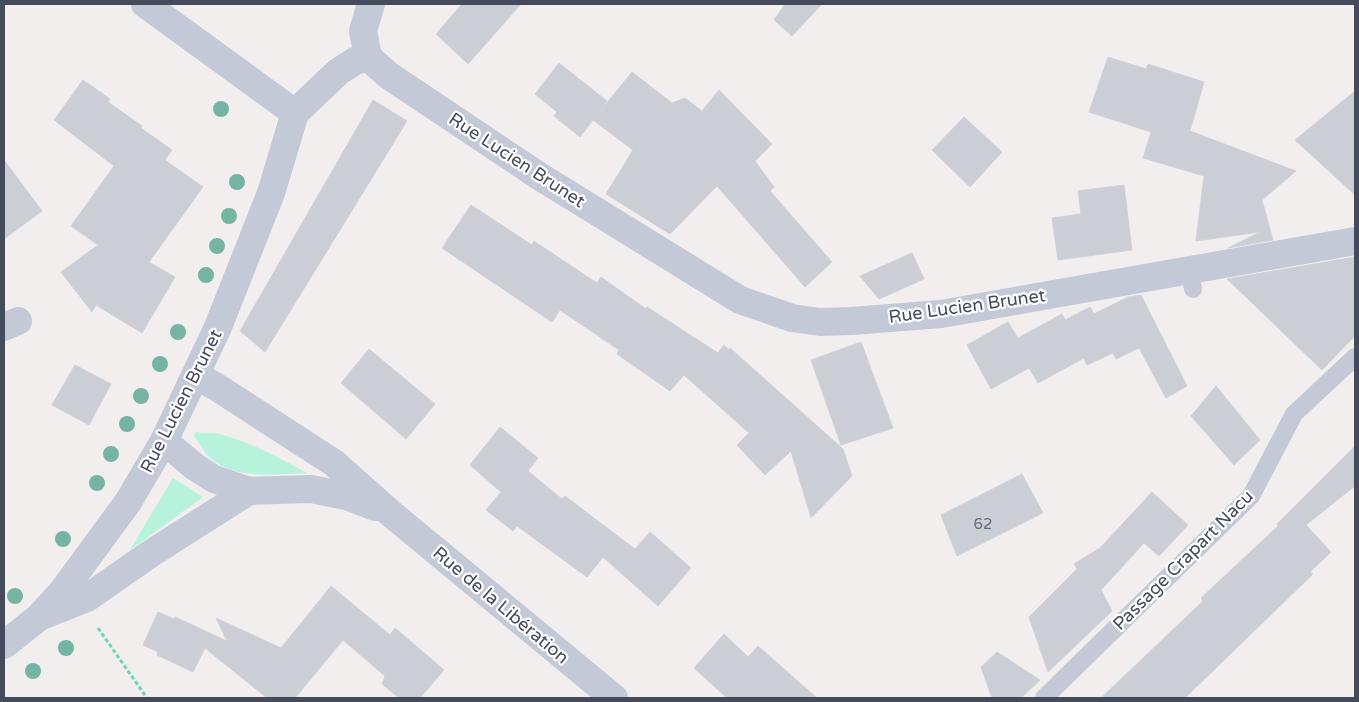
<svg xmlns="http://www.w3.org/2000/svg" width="1359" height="702" font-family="'Varela Round',sans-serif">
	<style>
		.green { fill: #b7f3dc }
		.building { fill: #ccced6; stroke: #d1d1da }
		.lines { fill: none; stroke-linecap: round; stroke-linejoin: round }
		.path { stroke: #6dd3b9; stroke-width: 3; stroke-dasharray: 4 2.5; stroke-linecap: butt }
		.service { stroke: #c3c9d6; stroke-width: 18 }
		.minor { stroke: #c3c9d6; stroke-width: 28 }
		.tertiary { stroke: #c3c9d6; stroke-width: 28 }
		.tree { fill: #75b4a2 }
		.labels { text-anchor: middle; stroke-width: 4.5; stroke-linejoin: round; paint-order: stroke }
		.number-label { font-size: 15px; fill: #666c7b }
		.street-label { font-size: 18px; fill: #444b5d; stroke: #fff }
	</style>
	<rect width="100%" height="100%" fill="#f1eeed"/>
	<g class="green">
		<path d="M 196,432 C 204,434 212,432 220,434 C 250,442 280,458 307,473 C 276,474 235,480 210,458 C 203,451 200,443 194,436 Z"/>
		<path d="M 173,478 L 203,497 L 130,550 Z"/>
	</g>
	<g class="building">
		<path d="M 462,4 L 521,4 L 468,64 L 436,34 Z"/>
		<path d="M 785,4 L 822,4 L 792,36 L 774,20 Z"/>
		<path d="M 1108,57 L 1146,69 L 1148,64 L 1204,82 L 1190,131 L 1296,171 L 1262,200 L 1273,240 L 1228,248 L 1260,232 L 1196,241 L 1204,176 L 1143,158 L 1151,132 L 1089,112 Z"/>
		<path d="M 559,63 L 607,101 L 597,115 L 632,72 L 672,103 L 685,98 L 702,111 L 719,90 L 772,144 L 755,161 L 774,187 L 770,191 L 832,262 L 805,287 L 717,186 L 670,234 L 606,194 L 633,150 L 593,120 L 580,137 L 554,116 L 557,112 L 535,94 Z"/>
		<path d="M 83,80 L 110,99 L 108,102 L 142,126 L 141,128 L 172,150 L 165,160 L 203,187 L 149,262 L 175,277 L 142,333 L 96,305 L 92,312 L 61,272 L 98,245 L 71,226 L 114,166 L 54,120 Z"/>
		<path d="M 1355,91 L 1355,195 L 1295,140 Z"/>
		<path d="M 373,100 L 407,121 L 265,352 L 240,331 Z"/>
		<path d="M 964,117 L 1002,152 L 970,187 L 932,150 Z"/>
		<path d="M 4,160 L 42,211 L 4,239 Z"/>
		<path d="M 1124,185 L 1132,250 L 1058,260 L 1052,218 L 1081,214 L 1078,191 Z"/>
		<path d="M 471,205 L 532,245 L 534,241 L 597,283 L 601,277 L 646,309 L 647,307 L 718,353 L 724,345 L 729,350 L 730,348 L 843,449 L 852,476 L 811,518 L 791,451 L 765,475 L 737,445 L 749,433 L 684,375 L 670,391 L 617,354 L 619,350 L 560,310 L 552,322 L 442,248 Z"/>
		<path d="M 912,253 L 924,279 L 879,299 L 860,276 Z"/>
		<path d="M 1355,257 L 1355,336 L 1322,370 L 1227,279 Z"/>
		<path d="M 1141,295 L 1187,386 L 1166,398 L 1139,348 L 1116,359 L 1113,353 L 1087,365 L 1084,358 L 1038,383 L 1029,368 L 991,389 L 967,345 L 1008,322 L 1018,338 L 1062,314 L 1065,320 L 1090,307 L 1094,314 L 1128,297 Z"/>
		<path d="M 861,342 L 893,428 L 841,445 L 811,360 Z"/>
		<path d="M 369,349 L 435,404 L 406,439 L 341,383 Z"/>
		<path d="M 75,365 L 111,384 L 89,425 L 52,405 Z"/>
		<path d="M 1216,386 L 1260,440 L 1234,465 L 1191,416 Z"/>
		<path d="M 500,427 L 538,458 L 528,471 L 562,499 L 565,496 L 635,549 L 650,532 L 691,568 L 658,606 L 603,557 L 587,577 L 517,526 L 513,531 L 486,510 L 501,492 L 470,465 Z"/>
		<path d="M 1355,446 L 1355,486 L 1306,525 L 1331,552 L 1310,572 L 1313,574 L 1185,698 L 1101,698 L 1203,601 L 1201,598 L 1278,526 L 1277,524 Z"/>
		<path d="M 1022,474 L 1043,513 L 957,556 L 941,515 Z"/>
		<path d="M 1152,492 L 1188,525 L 1159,556 L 1144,543 L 1101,590 L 1112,611 L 1048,672 L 1029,617 L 1077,569 L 1074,564 L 1100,548 Z"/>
		<path d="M 331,586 L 390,635 L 395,628 L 444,670 L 420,698 L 399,698 L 382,684 L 385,676 L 343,640 L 295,698 L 267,698 L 205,648 L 193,672 L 157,655 L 158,652 L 143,645 L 158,612 L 174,619 L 175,617 L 227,641 L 216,618 L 281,648 Z"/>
		<path d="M 724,634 L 748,657 L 758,646 L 817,698 L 727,698 L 694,668 Z"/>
		<path d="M 997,652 L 1040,680 L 1021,698 L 992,698 L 981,667 Z"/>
	</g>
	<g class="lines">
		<path class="path" d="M 98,628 L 147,698"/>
		<g class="service">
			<path d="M 1189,270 L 1193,289"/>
			<path d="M 1044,698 L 1251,496 L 1294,414 L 1355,357"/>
		</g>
		<g class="minor">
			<path d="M 145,4 L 295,113"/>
			<path d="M 4,327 L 18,321"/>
		</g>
		<g class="tertiary">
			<path d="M 368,57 L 388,75 L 539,176 L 740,300 L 792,318 L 820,322 L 852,321 L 941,314 L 1355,241"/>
			<path d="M 368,57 L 363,31 L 371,4"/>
			<path d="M 196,376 L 215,386 L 334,463 L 389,512 L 614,698"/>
			<path d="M 164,441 L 195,467 L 214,479 L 249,491"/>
			<path d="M 44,615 L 87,598 L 150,554 L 249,491 L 311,489 L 346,496 L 375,507"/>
			<path d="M 4,645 L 38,618 L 62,592 L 128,502 L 164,441 L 218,327 L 271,193 L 295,113 L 338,72 L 355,61 L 368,57"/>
		</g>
	</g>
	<g class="tree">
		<circle cx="221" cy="109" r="8"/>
		<circle cx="237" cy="182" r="8"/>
		<circle cx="229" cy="216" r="8"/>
		<circle cx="217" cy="246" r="8"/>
		<circle cx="206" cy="275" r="8"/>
		<circle cx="178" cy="332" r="8"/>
		<circle cx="160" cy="364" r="8"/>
		<circle cx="141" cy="396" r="8"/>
		<circle cx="127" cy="424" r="8"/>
		<circle cx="111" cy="454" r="8"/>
		<circle cx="97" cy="483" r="8"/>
		<circle cx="63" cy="539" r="8"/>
		<circle cx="15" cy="596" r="8"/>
		<circle cx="66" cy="648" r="8"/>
		<circle cx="33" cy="671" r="8"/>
	</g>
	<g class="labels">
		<g class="number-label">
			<text x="983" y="529">62</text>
		</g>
		<g class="street-label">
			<text transform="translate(517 160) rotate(33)" y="6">Rue Lucien Brunet</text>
			<text transform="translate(967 306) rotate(-8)" y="6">Rue Lucien Brunet</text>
			<text transform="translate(181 401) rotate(-63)" y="6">Rue Lucien Brunet</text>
			<text transform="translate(1183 560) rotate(-45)" y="6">Passage Crapart Nacu</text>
			<text transform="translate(501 605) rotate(40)" y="6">Rue de la Libération</text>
		</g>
	</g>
	<rect width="1359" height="702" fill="none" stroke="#444b5d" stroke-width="10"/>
</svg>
